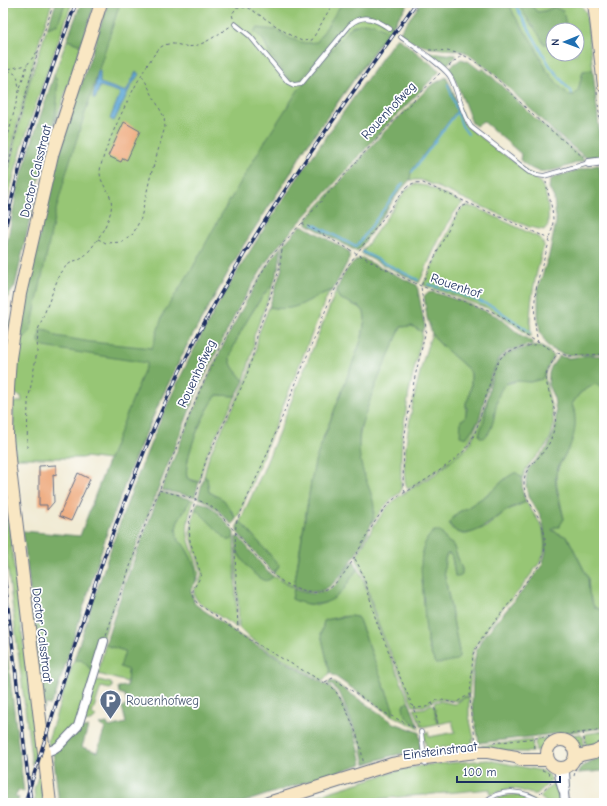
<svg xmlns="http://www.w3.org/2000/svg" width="607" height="806" font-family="'Comic Neue',sans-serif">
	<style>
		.green { fill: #97c675; stroke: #597a6a; fill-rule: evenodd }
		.forest { fill: #79ab66; stroke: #4a6d62 }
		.water { fill: #5ea8d6; stroke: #3c6c9a }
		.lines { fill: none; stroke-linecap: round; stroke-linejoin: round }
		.stream { stroke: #5ea8d6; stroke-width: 2 }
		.building { fill: #efae83 }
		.lane-casing { stroke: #667187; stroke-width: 5.5 }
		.street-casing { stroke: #667187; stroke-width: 10 }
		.secondary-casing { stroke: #667187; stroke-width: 14 }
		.path { stroke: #667187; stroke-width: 1; stroke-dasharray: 3 3; stroke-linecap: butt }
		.lane { stroke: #fff; stroke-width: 4 }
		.street { stroke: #fff; stroke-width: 8 }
		.secondary { stroke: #f9e7c3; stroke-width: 12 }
		.rail-casing { stroke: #1b2f5e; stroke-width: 3.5 }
		.rail { stroke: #fff; stroke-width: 2; stroke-dasharray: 6; stroke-linecap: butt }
		.labels { text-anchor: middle; stroke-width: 3.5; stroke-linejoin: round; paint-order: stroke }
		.street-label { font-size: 13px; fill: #1b2f5e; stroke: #fff }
		.service-label { font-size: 13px; fill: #4e5e75; stroke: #fff; text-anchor: start }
	</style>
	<rect width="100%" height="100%" fill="#fff"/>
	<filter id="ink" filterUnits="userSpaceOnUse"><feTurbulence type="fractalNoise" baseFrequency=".025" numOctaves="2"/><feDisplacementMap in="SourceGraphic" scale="8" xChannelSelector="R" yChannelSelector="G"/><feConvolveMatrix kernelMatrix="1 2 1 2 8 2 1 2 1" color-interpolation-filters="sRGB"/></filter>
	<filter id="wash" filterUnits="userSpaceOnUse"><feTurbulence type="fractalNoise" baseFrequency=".012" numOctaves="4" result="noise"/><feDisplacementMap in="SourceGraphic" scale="16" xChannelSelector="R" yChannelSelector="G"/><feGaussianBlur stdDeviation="0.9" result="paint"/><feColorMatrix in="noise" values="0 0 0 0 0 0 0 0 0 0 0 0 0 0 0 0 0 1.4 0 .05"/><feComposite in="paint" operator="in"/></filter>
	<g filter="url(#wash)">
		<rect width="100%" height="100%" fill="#f1ebd4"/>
		<g class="green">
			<path d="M 3,3 L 52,3 L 39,42 L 17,125 L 3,189 Z"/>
			<path d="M 65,3 L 72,3 C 46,75 19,146 3,220 L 3,199 L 16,136 L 30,80 L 47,28 L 58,24 Z"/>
			<path d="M 108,3 L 409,3 L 303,151 L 290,174 L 243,246 L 186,347 L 160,401 L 134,461 L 108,460 L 85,457 L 82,458 L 15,458 L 13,403 L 22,401 L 21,396 L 17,395 L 14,393 L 16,357 L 23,308 Z"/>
			<path d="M 509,3 L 518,3 L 531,25 L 539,33 L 544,44 L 553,43 L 553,54 L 577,54 L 577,30 L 564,30 L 566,24 L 554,7 L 545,11 L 537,12 L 529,3 L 579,3 L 586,12 L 593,70 L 583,71 L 578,91 L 574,95 L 569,95 L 561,88 L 547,71 L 534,45 L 514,15 Z"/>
			<path d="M 67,40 L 81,45 L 55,125 L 56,114 L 56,77 L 54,75 Z"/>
			<path d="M 459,108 L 465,124 L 469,128 L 538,180 C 548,189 549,212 548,225 L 544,230 L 529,227 L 421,180 L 410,180 L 411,172 Z"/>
			<path d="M 415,184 L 427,186 L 463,203 C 447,216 429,263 419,283 L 362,254 L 362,252 L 406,190 Z"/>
			<path d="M 467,206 L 477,208 L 540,238 L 544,245 C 535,278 528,303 531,337 L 502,316 L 487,308 L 423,285 L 456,216 L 463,207 Z"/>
			<path d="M 273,286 L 254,336 L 254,346 L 244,381 C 239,374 232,369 230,360 C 227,347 261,299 269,287 Z"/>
			<path d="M 333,290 L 329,293 L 323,306 L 241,511 L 236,519 L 232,511 L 215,495 L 209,492 L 207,478 L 204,476 L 209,456 L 247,379 L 256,350 L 258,335 L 269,307 C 296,313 309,297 333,290 Z"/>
			<path d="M 336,291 L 339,298 L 361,308 L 364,312 L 365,318 L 362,338 L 344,387 L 323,438 L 311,482 L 294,587 L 284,582 L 272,572 L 275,572 L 279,565 L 240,521 L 263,471 Z"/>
			<path d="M 3,318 L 10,320 L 3,375 Z"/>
			<path d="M 412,326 L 422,332 L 422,336 L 409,392 L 402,437 L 401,458 L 401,490 L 400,493 C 388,500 380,512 372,524 C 377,502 363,480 359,458 C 354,422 386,360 401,327 Z"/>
			<path d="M 432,334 L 440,344 L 467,368 L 471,373 L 471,385 L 469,397 L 466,403 L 466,438 L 479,420 C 475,428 472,436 468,443 C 458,459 425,479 408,489 C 394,473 422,354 432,334 Z"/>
			<path d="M 545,372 C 545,397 560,414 550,439 C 543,455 525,461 523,479 L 521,476 L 506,478 L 491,492 L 467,508 L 457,513 L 451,528 L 462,534 L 467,534 L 486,527 L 506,511 L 526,502 L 540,523 L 543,529 L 545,545 L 544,553 L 541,561 L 518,592 L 503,608 L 480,639 L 473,650 L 469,695 L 456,701 L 439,699 L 435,700 L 424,706 L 413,706 L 403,680 L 378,624 L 363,573 L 357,560 L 357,556 L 374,525 L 388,506 L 398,497 L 437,473 L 468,447 L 480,423 L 488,396 L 484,422 L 479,434 L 481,437 L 488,435 L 493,421 L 499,391 L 506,384 L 521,380 L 530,382 L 542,379 ZM 440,531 L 446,540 L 453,545 L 462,569 L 461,575 L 455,575 L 452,557 L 450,554 L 447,554 L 445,559 L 444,572 L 459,651 L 435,663 L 429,649 L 427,639 L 422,579 Z"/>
			<path d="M 595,384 L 604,389 L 603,612 L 594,607 L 589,593 L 588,578 L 568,538 L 552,530 L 564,519 L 557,487 L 556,474 L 559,466 L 570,446 L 575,413 L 572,404 L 580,393 Z"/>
			<path d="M 217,395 L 236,396 L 206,456 L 199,482 L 187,478 C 183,457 204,412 217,395 Z"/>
			<path d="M 3,455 L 9,510 L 7,511 L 37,751 L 32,765 L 3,530 Z"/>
			<path d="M 191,499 L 194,500 C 190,513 185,526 189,540 C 192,551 197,561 199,573 L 198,578 L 196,582 C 196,569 192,557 184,546 C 183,544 179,542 178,540 C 171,526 184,510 191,499 Z"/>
			<path d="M 195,509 L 199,512 L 216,529 L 231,540 L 234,537 L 237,628 L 198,602 L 194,595 L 194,590 L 200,581 L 202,573 L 190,533 Z"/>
			<path d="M 236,548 L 240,557 L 255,574 L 272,578 L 273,576 L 294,589 L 292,599 L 307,604 L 317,605 L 325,603 L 343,590 L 358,568 L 364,581 L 376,622 L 408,698 L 409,702 L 406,703 L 404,713 C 408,720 417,723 420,729 L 391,715 L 393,714 L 393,709 L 359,620 L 357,617 C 347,615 334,617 324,621 L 321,634 L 330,673 L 323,681 C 307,671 246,641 239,627 Z"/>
			<path d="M 105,645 L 125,651 L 128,670 L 127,682 L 98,674 Z"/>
			<path d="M 74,660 L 81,660 L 93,671 L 79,720 L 68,735 L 49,748 L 48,740 Z"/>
			<path d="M 99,680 L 111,683 L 113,687 L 110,689 L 101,687 L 92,714 L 96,716 C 94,721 90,721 85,722 L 83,719 L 95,682 Z"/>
			<path d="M 469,697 L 469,716 L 474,738 L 474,740 L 472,740 L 473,744 L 429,749 L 426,746 L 423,735 L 428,731 L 429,737 L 455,732 L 452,721 L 438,724 L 434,704 L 435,702 L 440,701 L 455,704 L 464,698 Z"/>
			<path d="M 431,704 L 434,706 L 437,724 L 422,727 L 414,709 L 425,708 Z"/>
			<path d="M 604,731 L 604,743 L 586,745 L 585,734 Z"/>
			<path d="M 581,734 L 583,736 L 584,746 C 574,747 570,738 561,738 C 550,738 546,749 536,751 L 535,742 L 537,739 Z"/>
			<path d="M 532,740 L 533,752 L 514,752 L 485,748 L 481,746 Z"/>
			<path d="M 488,760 L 543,771 L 549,775 L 552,780 L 537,794 C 530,795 523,790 515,789 C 506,788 499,793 490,794 L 490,789 L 343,802 L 343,803 L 307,803 L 303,800 L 400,770 L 425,765 Z"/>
			<path d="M 40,771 L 43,803 L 35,803 L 34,789 Z"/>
			<path d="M 553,783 L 558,793 L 560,803 L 547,803 L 540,797 Z"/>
			<path d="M 516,795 L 525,797 L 537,803 L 504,803 L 500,800 L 498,803 L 493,803 L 493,800 L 504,796 Z"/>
		</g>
		<g class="forest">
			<path d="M 56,3 L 65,3 L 58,24 L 47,28 Z"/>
			<path d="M 81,3 L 95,3 L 81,45 L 67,40 Z"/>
			<path d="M 108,3 L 120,3 L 67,170 L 55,214 L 31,330 L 25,337 L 19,334 L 29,282 L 52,178 L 64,138 Z"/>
			<path d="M 342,3 L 409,3 L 391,27 C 375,17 367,8 349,22 L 300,81 L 296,82 L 289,79 L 268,51 L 264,41 L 254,31 L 257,28 L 277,30 L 291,39 L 305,43 L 317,42 Z"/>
			<path d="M 421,3 L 509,3 L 514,15 L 534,45 L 547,71 L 561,88 L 569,95 L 574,95 L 578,91 L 583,71 L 593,70 L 602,156 L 590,159 L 585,157 L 554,132 L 491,71 L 465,52 L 455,50 L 431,48 L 414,43 L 411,41 L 410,42 L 399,33 Z"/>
			<path d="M 518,3 L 529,3 L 537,12 L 545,11 L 554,7 L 563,11 L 566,24 L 564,30 L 553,30 L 553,43 L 544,44 C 537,29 525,18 518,3 Z"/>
			<path d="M 363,23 L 375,24 L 388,31 L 303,151 L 290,174 L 243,246 L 186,347 L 160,401 L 135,457 L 108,530 L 55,697 L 50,705 L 46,704 L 44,709 L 23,531 L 80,536 C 101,478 124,421 147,363 L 44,347 L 39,342 L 40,329 L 48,330 L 56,336 L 91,342 L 152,348 L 163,314 L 193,267 L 221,215 L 262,146 L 298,90 L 351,27 Z"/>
			<path d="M 397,37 L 440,71 L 388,124 L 272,253 L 239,307 L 198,390 L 158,489 L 113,608 L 93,671 L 81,660 L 74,660 C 109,551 145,442 199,340 C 255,233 327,135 397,37 Z"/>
			<path d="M 429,52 L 456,55 L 457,56 L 444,67 L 428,53 Z"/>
			<path d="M 461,59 L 468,61 L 481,71 L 483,68 L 536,119 L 585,160 C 573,164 550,174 539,171 C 531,170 525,164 520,160 L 521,154 L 483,121 L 476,126 L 472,123 L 455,79 L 447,69 Z"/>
			<path d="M 54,75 L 56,77 C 61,110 50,135 42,167 C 33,206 24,246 15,286 L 8,297 L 3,295 L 3,265 L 17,190 L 34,135 Z"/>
			<path d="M 446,77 L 452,89 L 459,108 L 411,172 L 410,180 L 399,192 L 359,250 L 356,251 L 307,224 L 307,219 L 384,132 L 430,86 Z"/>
			<path d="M 597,165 L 599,165 L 604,194 L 604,353 L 568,355 L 562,354 L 548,347 L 540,332 L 538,316 L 538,288 L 549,255 L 556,222 L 554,198 L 549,188 L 550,180 L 557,176 Z"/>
			<path d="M 300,226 L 304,226 L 350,252 L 349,259 L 333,290 C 308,297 299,314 269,307 L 282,268 L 281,267 L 284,244 Z"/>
			<path d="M 282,245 L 279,266 L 273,286 C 264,288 228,350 230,360 C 232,369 239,374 244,381 L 236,396 L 217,395 C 204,411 183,458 187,478 L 193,481 L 199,482 L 195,497 L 161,490 C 189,421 216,352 254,288 C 263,274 271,258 282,245 Z"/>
			<path d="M 361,258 L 417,285 L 425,327 L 422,332 L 412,326 L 401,327 C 390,354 377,379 368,406 C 366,414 362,422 360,429 C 358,444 359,460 364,474 C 368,487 375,499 374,512 C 374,529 342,581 327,588 C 316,594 304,592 294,587 L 311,482 L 315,461 L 362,338 L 365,318 L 364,312 L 361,308 L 339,298 L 336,291 C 342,278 347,264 361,258 Z"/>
			<path d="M 433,292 L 469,304 L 499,317 L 519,334 L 533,342 L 532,344 L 508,351 L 500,357 L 491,375 L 479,420 L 466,438 L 460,436 L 461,420 L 465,418 L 467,409 L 466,403 L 469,397 L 471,385 L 471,373 L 467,368 L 440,344 L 432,334 L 427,318 L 424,296 L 427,293 Z"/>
			<path d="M 536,346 C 543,346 549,351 554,356 L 542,379 C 538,380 534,381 530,382 C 522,382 513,379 506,384 C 492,394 499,426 484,438 L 480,437 L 479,435 C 480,429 483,425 484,420 C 488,403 489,367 504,356 C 512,350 526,348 536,346 Z"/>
			<path d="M 590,355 L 604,356 L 604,389 L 595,384 L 580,393 L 572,404 C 577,418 576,432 570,446 C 566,455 558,463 556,474 C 554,488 561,506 564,519 L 559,527 L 554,527 L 552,530 C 557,534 563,534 568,538 L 588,578 L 589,593 L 594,607 L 604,611 L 604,728 L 479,743 L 472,705 L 473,672 L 476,651 L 482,639 L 524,589 L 542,565 L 546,552 L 544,527 L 540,515 L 528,497 L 526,486 L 526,478 L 528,469 L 548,447 L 555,430 L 556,413 L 554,398 L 548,385 L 549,373 L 551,367 L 559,356 L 569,358 Z"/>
			<path d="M 514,473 L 517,473 L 523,479 L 522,489 L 526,502 C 519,504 512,507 506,511 C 492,520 463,549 449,523 L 457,513 L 467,508 L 491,492 L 506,478 Z"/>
			<path d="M 204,476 L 207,478 L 209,492 L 224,500 L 236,519 L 233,524 L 231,524 C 221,513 212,503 198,498 Z"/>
			<path d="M 160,492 L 191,499 L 178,521 L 176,529 L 178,540 L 184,545 L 191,558 L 196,570 L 196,582 L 191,589 L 191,592 L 195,604 L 241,636 L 330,687 C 345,700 359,744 362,764 L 241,803 L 59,803 L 53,752 L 79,729 L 88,727 L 82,747 L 97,752 L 105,728 L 100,725 L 101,724 L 107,723 L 109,727 L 126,723 L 122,707 L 127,705 L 125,695 L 119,693 L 118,687 L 127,686 L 128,670 L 120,667 L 125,651 L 105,645 L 124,586 Z"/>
			<path d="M 198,502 C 213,503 225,521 234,532 L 234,537 L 231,540 L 227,540 L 199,512 L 195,509 Z"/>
			<path d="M 240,521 L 279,565 L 278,569 L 272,572 L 237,532 L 237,526 Z"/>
			<path d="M 434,531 L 440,531 L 446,540 L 453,545 L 462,569 L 462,575 L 459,577 L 455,576 L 452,557 L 450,554 L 447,554 L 445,559 L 444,572 L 459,651 L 459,658 L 456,660 L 437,664 L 435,663 C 424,641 425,615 423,591 C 422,579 420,566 422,554 C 423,545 427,537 434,531 Z"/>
			<path d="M 236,537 L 239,537 L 267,571 L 273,576 C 271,579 267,582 263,580 C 254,577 240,558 237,550 C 236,546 236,541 236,537 Z"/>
			<path d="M 354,561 L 358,568 C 353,575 349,582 344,589 C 331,606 310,608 292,599 L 294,589 C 308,595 326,596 337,583 C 343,576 347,567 354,561 Z"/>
			<path d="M 350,616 L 357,617 L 359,620 L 393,709 L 393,714 L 391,715 L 388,713 L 330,673 L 321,634 L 324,621 L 330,619 Z"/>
			<path d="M 3,620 L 24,792 L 18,790 L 15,797 L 19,798 L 17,803 L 3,803 Z"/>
			<path d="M 332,681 L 394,723 L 419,732 L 421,746 L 420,750 L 391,756 L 365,764 L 361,745 L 341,696 L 334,687 L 327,683 Z"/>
			<path d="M 409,702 L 418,725 C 409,721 404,716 403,706 L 406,703 Z"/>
			<path d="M 604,756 L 604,771 L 578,773 C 579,767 583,765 589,764 L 589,762 Z"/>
		</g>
		<path class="water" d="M 98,71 L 100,71 L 100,83 L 126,92 L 136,72 L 139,74 L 131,86 L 114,121 L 110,119 L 120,94 L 119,92 L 100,86 L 95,99 L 93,98 Z"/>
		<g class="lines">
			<g class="stream">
				<path d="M 514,3 L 550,66 L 572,93"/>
				<path d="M 448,84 L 462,126 L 468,134"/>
				<path d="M 412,172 L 457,112"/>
				<path d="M 313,224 L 356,247 L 403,183"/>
				<path d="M 363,252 L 418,280"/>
				<path d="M 428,284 L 460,294 L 494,307 L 530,332"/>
			</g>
		</g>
		<g id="blocks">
			<g class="building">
				<path d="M 124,122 L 140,131 L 127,160 L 123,158 L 121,162 L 108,156 Z"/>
				<path d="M 56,465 L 56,475 L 53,474 L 54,502 L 47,510 L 47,505 L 39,505 L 39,466 Z"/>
				<path d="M 78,473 L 90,479 L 71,521 L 59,516 Z"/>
			</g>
		</g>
	</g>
	<g filter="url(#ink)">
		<use href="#blocks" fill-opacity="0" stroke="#667187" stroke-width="1"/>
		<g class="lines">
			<defs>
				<g id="lane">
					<path d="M 235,24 L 250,36 L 288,82 L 294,85 L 301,84 L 350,25 C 364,13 376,19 390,29"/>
					<path d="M 401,37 C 412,45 446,67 451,78 C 459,94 461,112 471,127 L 529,172 L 537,175 L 544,176 L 589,163"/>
					<path d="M 421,732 L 425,764"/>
					<path d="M 484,803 C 501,787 525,790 543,803"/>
				</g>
				<g id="street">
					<path d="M 589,163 L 604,161"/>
					<path d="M 44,753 L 54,749 L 60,745 L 78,726 L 104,641"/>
					<path d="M 557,768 C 561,775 559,784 564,792"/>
					<path d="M 565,803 L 564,792 L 566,786 L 565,772 L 567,767"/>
				</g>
				<g id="secondary">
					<path d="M 594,3 L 604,86"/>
					<circle cx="561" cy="754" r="14"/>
					<path d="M 575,758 L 581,755 L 595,752 L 604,747"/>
					<path d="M 50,803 L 10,469 L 7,436 L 8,389 L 10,358 L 20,294 L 52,155 L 101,3"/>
					<path d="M 268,803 L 392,764 L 425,758 L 477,752 L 488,752 L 516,757 L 522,760 L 548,760"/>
				</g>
			</defs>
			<use href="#lane" class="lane-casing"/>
			<use href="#street" class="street-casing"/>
			<use href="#secondary" class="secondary-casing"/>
			<g class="path">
				<path d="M 233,18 L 232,14 L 237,7 L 249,8 L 293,37 L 302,41 L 312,40 L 333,3"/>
				<path d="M 429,50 C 441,50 454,51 465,56 C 492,69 512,95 534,116 C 550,130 567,143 583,157"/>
				<path d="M 449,66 L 462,55"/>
				<path d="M 3,70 L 27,65"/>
				<path d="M 8,70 L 17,75 L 19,88"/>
				<path d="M 597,92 L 603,153"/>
				<path d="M 3,157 L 19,91 L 24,76 L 27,65 L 37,52"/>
				<path d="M 3,193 C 16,128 32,65 54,3"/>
				<path d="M 302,223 L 381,267 L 421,286 L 491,311 L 499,315 L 525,335 L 557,353 L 569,356 L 604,354"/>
				<path d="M 98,239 L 106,243 L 123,242 L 133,234 L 141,218 L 150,178 L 165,127 L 164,117 L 142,75"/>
				<path d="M 283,244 L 279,270 L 263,318 L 256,336 L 253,355 L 246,378 L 206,460 L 189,523 L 190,541 L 201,574 C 198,587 187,588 197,603 L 255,643 L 332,687 C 342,697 356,730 360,745 C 362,751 362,758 364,764"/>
				<path d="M 538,343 C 533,318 533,294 541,269 C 545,254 552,238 553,221 C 553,207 548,195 546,182"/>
				<path d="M 27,448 L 28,402 L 37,352 L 38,330 L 60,273 C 64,268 68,264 74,261 C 77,260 80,260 82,258 C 92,250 105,229 109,217 C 118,193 100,189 100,172 C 100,153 146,58 161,47 C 172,39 184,49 194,46 C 208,43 219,33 231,26"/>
				<path d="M 159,490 C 179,496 202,497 218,512 L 271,573 C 346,634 352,535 393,500 C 398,495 405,493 411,489 C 426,480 459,459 469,445 C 483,424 489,363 506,353 C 515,348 528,346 538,344"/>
				<path d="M 405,492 L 403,485 L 404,440 L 414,381 L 426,330 L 421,286 L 457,211 L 461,207 L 469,204"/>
				<path d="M 355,559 C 368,580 370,606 379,628 C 392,662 409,693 420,727"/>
				<path d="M 238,631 L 235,550 L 236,523 L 268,452 L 331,297 L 349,264 L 405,189 C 411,183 415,182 423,183 L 550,239"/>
				<path d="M 106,635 L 141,535 L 200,390 L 232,324 L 247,297 L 273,254 L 302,223 L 382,133 L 440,73"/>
				<path d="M 325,682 L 333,678 L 383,712 L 416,728"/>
				<path d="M 470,695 L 471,715 L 476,742"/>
				<path d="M 432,703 L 435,709 L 438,727"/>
				<path d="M 413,708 L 426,707 L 437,700 L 442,700 L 455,703 L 465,697 L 470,695 L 473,654 L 481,639 L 541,563 C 549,541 545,527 533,508 C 528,500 524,493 524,483 C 524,466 538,461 546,448 C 551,442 553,433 555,425 C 558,410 547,393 546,378 L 547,372 L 557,353"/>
				<path d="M 583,732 L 585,745"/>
				<path d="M 534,739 L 535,749"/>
				<path d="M 493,743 L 604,730"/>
				<path d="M 542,770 L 547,772 L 552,777"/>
				<path d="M 574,776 L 576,768"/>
				<path d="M 540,793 L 552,782"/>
				<path d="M 248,803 L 260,799"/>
			</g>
			<use href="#lane" class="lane"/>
			<use href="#street" class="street"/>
			<use href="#secondary" class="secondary"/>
			<defs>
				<g id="rail">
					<path d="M 3,240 C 18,157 47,81 76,3"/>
					<path d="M 3,565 L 31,803"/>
					<path d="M 25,803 C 73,651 117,498 188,354 C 251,229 336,117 416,3"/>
				</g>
			</defs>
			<use href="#rail" class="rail-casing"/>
			<use href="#rail" class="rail"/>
		</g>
	</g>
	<defs>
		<symbol id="parking-pin" viewBox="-11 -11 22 30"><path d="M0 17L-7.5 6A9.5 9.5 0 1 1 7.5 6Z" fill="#5c6f8a" stroke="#fff"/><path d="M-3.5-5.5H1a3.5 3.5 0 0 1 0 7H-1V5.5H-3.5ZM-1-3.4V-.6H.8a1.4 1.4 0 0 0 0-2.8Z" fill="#fff"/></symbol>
	</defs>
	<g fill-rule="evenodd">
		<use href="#parking-pin" x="98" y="688" width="25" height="34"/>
	</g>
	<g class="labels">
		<g class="street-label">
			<text transform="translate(388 110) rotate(-47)" y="5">Rouenhofweg</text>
			<text transform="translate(35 171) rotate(-76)" y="5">Doctor Calsstraat</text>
			<text transform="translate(456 285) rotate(19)" y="5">Rouenhof</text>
			<text transform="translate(196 373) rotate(-65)" y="5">Rouenhofweg</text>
			<text transform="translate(43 635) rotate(83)" y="5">Doctor Calsstraat</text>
			<text transform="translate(440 750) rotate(-7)" y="5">Einsteinstraat</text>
		</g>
		<g class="service-label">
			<text x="126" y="705">Rouenhofweg</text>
		</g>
	</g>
	<rect width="607" height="806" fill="none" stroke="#fff" stroke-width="16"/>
	<g transform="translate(565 42) rotate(269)"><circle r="19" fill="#ffffff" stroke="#a4acbf"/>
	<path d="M0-3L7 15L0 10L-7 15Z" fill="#1f6fb2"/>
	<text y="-6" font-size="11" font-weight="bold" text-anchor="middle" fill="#1b2f5e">N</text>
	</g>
	<path d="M457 776v6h103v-6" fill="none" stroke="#1b2f5e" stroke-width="2"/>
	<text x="463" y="776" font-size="12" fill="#1b2f5e" stroke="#ffffff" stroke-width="3" paint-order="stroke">100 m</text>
</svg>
